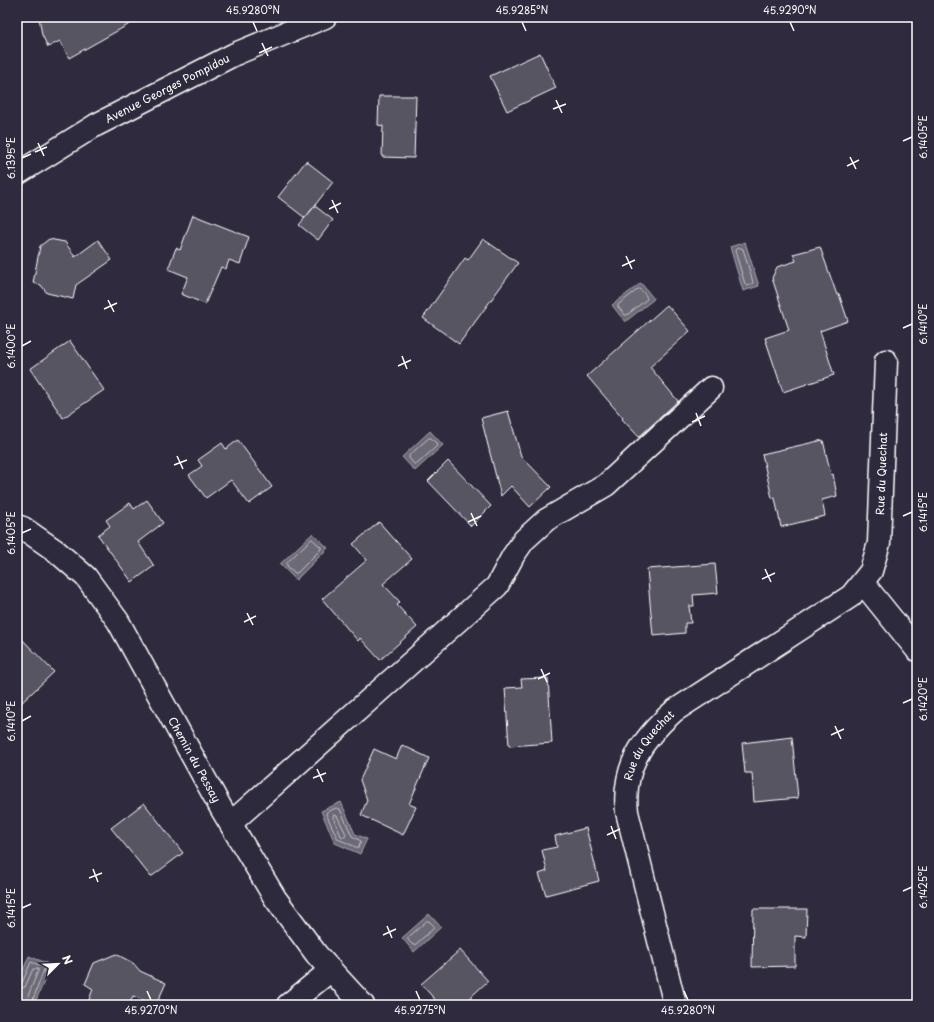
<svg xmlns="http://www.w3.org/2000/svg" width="934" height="1022" font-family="'Playpen Sans',sans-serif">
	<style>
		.water { fill: #6d6a77; stroke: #a7a6ad }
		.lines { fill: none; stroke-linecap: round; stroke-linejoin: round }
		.shore { stroke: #c5c3c9; stroke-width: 1 }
		.building { fill: #595564; stroke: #fff }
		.minor-casing { stroke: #fff; stroke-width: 25 }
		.tertiary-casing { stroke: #fff; stroke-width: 25 }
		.minor { stroke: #2f2a3d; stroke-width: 22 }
		.tertiary { stroke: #2f2a3d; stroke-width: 22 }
		.ticks { fill: none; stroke: #fff; stroke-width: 1.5 }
		.labels { text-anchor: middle; stroke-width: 3; stroke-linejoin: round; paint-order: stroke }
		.street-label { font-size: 11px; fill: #fff; stroke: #2f2a3d }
		.neatline { fill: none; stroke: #fff; stroke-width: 1.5 }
		.ticks-label { font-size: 10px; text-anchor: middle; fill: #fff }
	</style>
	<rect width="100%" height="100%" fill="#2f2a3d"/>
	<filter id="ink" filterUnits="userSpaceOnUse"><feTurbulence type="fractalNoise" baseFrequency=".025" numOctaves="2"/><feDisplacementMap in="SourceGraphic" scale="8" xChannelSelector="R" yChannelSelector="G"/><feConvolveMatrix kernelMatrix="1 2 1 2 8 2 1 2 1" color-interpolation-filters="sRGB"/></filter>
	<g filter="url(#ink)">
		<g class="water">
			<path d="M 745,242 L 759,286 L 743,291 L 730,247 Z"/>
			<path d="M 641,283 L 654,299 L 625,322 L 612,305 Z"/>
			<path d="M 430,431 L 443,445 L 415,471 L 402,457 Z"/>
			<path d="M 313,533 L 328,548 L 296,580 L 280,564 Z"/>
			<path d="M 341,802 L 355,834 L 367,839 L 360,854 L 335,843 L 321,811 Z"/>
			<path d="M 429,914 L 441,927 L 414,952 L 402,938 Z"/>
			<path d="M 29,956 L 51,965 L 34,1005 L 17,1005 L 17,985 Z"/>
		</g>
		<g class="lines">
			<g class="shore">
				<path d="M 741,248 L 743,249 L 753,282 L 752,284 L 747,286 L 745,284 L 735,251 L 736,249 Z"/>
				<path d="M 639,289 C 642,290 647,296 647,299 L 627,315 L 625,315 L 618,307 L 618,305 Z"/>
				<path d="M 429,438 L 431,438 L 436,443 L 437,446 L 417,464 L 414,464 L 409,458 L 409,456 Z"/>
				<path d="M 312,539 L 321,547 L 321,549 L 297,573 L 295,573 L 287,566 L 287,563 Z"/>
				<path d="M 337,808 L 340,809 L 352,836 L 361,841 L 358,848 L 338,839 L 326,814 L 327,812 Z"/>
				<path d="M 334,815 L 337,816 L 346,834 L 345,837 L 341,836 L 333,817 Z"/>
				<path d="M 427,921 L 429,921 L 434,926 L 434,928 L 415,945 L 413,945 L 408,940 L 408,938 Z"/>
				<path d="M 17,985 L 22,983 L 31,962 L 45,967 L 31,1005"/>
				<path d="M 17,990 L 25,987 L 33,969 L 38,969 L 38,971 L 26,1001 L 26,1005"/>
			</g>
		</g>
		<g class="building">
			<path d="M 39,17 L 142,17 L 69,58 L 60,41 L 48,47 L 42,35 Z"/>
			<path d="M 540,53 L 556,88 L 507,111 L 490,76 Z"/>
			<path d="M 379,96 L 416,96 L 414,158 L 382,157 L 383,126 L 378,125 Z"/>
			<path d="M 306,161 L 333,182 L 305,218 L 278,197 Z"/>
			<path d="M 315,206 L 333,220 L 318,240 L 299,225 Z"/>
			<path d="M 193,215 L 249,237 L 240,264 L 229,260 L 226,269 L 221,267 L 205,304 L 181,294 L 188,277 L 168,269 L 176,248 L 180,250 Z"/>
			<path d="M 49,239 L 65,242 L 75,257 L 98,240 L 112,260 L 76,285 L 73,299 L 47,293 L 41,285 L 33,283 L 40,246 Z"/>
			<path d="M 483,239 L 518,263 L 459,344 L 423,318 L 465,258 L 468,260 Z"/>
			<path d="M 820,247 L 837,295 L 839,294 L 848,321 L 820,331 L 834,375 L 783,392 L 765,338 L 789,330 L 772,278 L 777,267 L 796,261 L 793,254 Z"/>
			<path d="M 667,305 L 690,331 L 650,367 L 678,401 L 639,437 L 622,419 L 623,418 L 587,376 Z"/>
			<path d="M 70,341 L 104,390 L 63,418 L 30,369 Z"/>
			<path d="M 508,411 L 521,456 L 551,487 L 530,507 L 511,486 L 501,496 L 481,418 Z"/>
			<path d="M 238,440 L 272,487 L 249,504 L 231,480 L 206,498 L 189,475 L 202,466 L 198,460 L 222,443 L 226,449 Z"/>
			<path d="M 823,440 L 831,475 L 833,474 L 837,496 L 822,500 L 825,516 L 781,527 L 775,498 L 772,498 L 762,454 Z"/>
			<path d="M 448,461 L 491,506 L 471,526 L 428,481 Z"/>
			<path d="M 147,500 L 163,523 L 138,542 L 154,566 L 132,582 L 98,535 L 110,526 L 106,520 L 130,503 L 134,509 Z"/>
			<path d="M 379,522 L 412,559 L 383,584 L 400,602 L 397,605 L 417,627 L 380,660 L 360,638 L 358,641 L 322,599 L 367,560 L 353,544 Z"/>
			<path d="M 715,564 L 718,593 L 693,595 L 694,606 L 689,606 L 691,623 L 685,623 L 685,633 L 653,636 L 647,569 Z"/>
			<path d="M 17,634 L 54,672 L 17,707 Z"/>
			<path d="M 548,678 L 552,743 L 509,746 L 505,688 L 522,687 L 521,679 Z"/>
			<path d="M 792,737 L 798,798 L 754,802 L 752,773 L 745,773 L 742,743 Z"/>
			<path d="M 402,745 L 429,758 L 409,804 L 416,807 L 403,835 L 361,815 L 367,800 L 360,780 L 374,749 L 396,759 Z"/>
			<path d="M 144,803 L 183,853 L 151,877 L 111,828 Z"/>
			<path d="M 586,828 L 599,881 L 546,895 L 539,874 L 547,871 L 542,850 L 557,847 L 555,836 Z"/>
			<path d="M 753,909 L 807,909 L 806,937 L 795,936 L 795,966 L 752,967 Z"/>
			<path d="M 460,950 L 488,981 L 462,1005 L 440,1005 L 421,984 Z"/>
			<path d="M 116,954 L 133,963 L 140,971 L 166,983 L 156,1005 L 133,996 L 129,1005 L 87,1005 L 93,989 L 85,984 L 94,963 Z"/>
		</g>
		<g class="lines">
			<defs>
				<g id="minor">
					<path id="s1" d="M 17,526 L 23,528 L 56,551 L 86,577 L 118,621 L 221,808 L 275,898 L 317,955 L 363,1005"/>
					<path d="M 863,583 L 917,650"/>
					<path d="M 231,823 L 497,586 L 513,556 L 524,540 L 546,520 L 606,485 L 711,388"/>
					<path d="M 288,1005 L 331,970"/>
					<path id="s2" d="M 675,1005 L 627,812 C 622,768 642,739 674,711 L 851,596 L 871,571 L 879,543 L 886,361"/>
				</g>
				<g id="tertiary">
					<path id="s3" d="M 17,174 L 96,125 L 235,54 L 325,17"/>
				</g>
			</defs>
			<use href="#minor" class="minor-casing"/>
			<use href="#tertiary" class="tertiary-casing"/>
			<use href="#minor" class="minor"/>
			<use href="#tertiary" class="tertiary"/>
		</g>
	</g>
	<path class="ticks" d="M 253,22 L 257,31M 522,22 L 526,31M 790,22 L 794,31M 262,43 L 268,56M 259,53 L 272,47M 556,100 L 562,113M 553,109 L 566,104M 903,141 L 912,137M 38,143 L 44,156M 35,152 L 47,147M 850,157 L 856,169M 22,158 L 31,154M 847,166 L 859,160M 332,200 L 338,213M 329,209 L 341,203M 626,256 L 632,269M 622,266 L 635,260M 108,300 L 114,312M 104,309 L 117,303M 903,328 L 912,324M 22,346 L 31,341M 402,356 L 407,369M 398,366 L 411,360M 696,413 L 701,426M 692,422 L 705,416M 177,456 L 183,469M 174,465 L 187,460M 471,513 L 477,526M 903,516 L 912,512M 468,522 L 481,516M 22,533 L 31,529M 765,569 L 771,582M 762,579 L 775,573M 247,613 L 253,625M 244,622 L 256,616M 541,669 L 547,682M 538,679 L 550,673M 903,703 L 912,699M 22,721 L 31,716M 835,726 L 841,739M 831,735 L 844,729M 317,769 L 323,782M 313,778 L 326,773M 611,826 L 616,839M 607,835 L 620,829M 93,869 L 98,882M 89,878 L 102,873M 903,891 L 912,887M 22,908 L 31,904M 387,926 L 392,938M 383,935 L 396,929M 147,991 L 151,1000M 416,991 L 420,1000M 684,991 L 688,1000"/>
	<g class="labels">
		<g class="street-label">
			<text dy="4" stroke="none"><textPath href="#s3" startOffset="173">Avenue Georges Pompidou</textPath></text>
			<text dy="4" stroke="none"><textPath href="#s2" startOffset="657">Rue du Quechat</textPath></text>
			<text dy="4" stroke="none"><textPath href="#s2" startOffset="272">Rue du Quechat</textPath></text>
			<text dy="4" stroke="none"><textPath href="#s1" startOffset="299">Chemin du Pessay</textPath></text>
		</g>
	</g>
	<rect width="934" height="1022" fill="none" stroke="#2f2a3d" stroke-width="44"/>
	<g transform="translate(58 964) rotate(66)" stroke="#2f2a3d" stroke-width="3" paint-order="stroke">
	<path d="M0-3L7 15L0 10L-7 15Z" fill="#ffffff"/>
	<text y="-6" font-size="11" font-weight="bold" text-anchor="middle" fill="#ffffff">N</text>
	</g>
	<rect x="22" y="22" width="890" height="978" class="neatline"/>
	<g class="ticks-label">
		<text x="253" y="14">45.9280°N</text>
		<text x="522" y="14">45.9285°N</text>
		<text x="790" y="14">45.9290°N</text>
		<text transform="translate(923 137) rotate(-90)" y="4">6.1405°E</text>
		<text transform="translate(11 158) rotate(-90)" y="4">6.1395°E</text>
		<text transform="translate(923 324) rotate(-90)" y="4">6.1410°E</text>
		<text transform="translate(11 346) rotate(-90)" y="4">6.1400°E</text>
		<text transform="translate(923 512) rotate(-90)" y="4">6.1415°E</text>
		<text transform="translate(11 533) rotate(-90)" y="4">6.1405°E</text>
		<text transform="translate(923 699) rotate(-90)" y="4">6.1420°E</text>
		<text transform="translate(11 721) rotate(-90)" y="4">6.1410°E</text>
		<text transform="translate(923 887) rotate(-90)" y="4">6.1425°E</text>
		<text transform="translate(11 908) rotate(-90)" y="4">6.1415°E</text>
		<text x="151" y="1014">45.9270°N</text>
		<text x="420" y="1014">45.9275°N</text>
		<text x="688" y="1014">45.9280°N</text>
	</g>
</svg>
